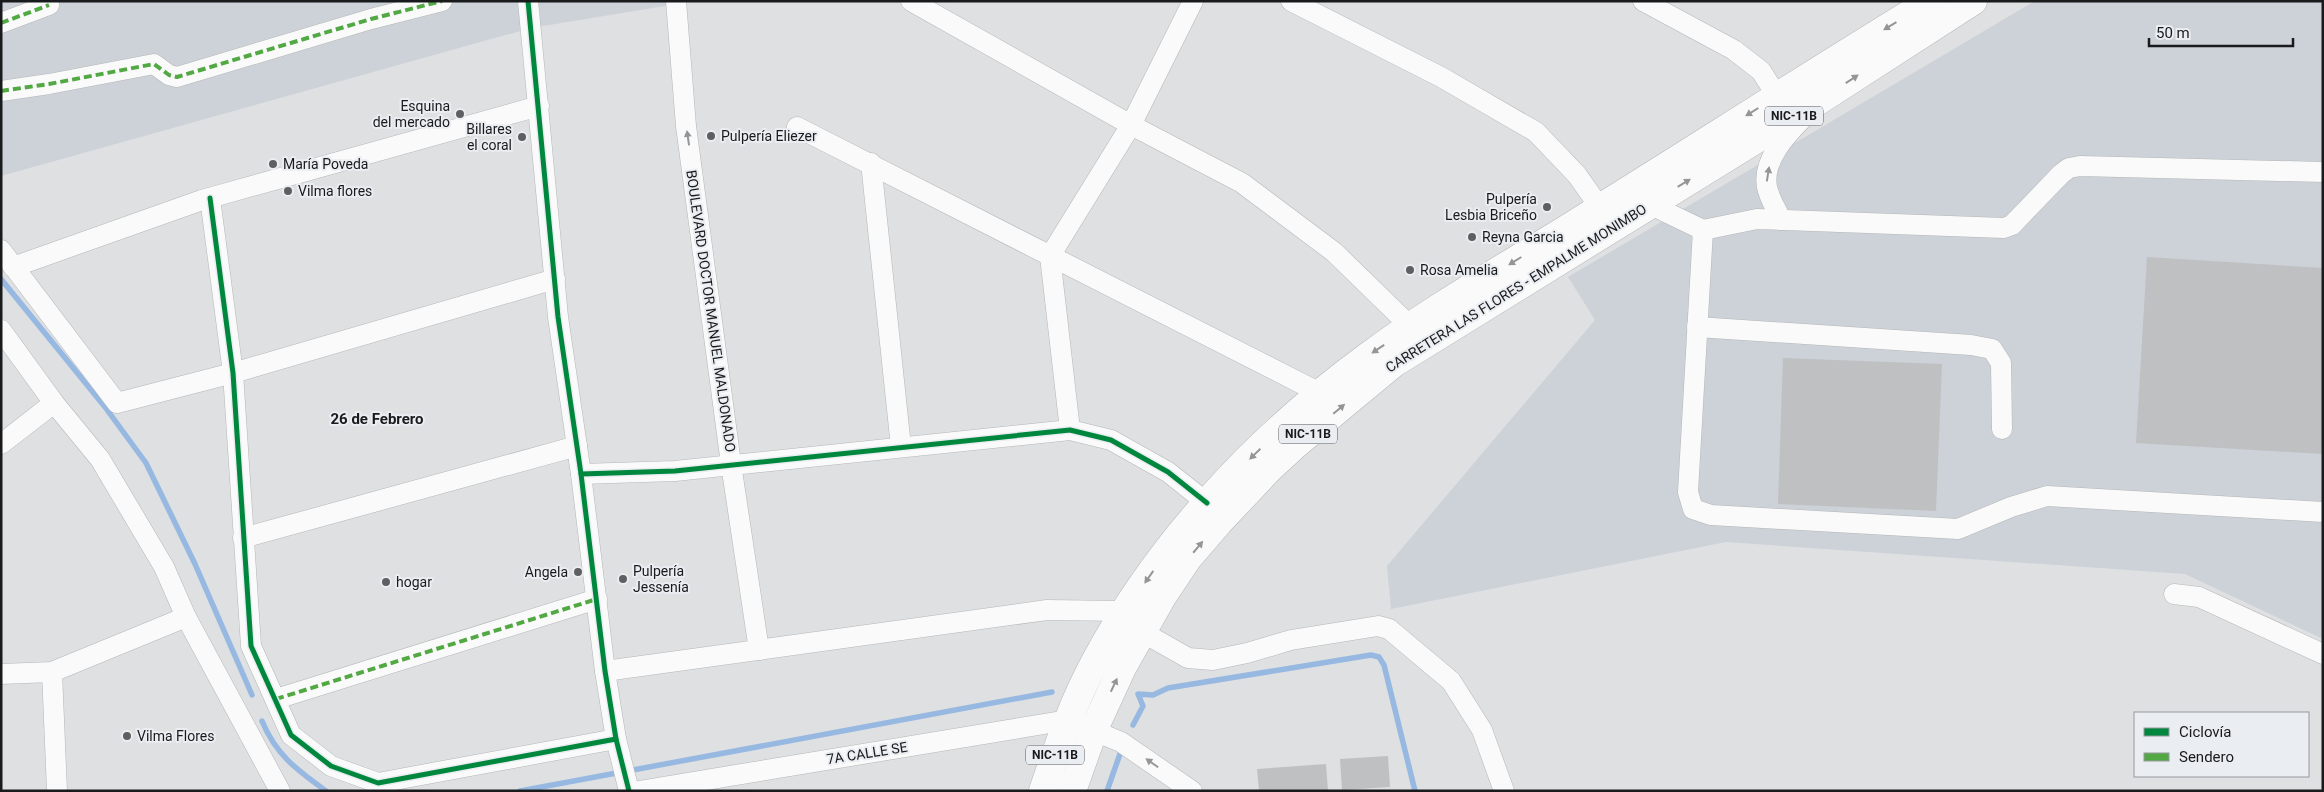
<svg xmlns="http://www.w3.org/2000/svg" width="2324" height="792" font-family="Roboto,sans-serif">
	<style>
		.built { fill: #cdd2d8 }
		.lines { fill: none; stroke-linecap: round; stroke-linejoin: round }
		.stream { stroke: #97b9e1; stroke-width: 5.5 }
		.building { fill: #bfc0c2 }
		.minor-casing { stroke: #b4b6b7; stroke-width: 21 }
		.highway-casing { stroke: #b4b6b7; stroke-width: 29 }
		.minor { stroke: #fafafb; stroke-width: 20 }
		.highway { stroke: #fafafb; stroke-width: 28 }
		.quiet { stroke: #52a943; stroke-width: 4; stroke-dasharray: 8 4; stroke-linecap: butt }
		.cycleway-casing { stroke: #eaedf1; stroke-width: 8 }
		.cycleway { stroke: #00873e; stroke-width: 5 }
		.oneway { fill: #959597 }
		.poi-dot { fill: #5e5f61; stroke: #eaedf1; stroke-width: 2 }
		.labels { text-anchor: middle; stroke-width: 4; stroke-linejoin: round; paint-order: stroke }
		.shield { fill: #eaedf1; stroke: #58595c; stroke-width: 1 }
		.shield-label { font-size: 12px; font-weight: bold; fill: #191a1c }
		.poi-label { font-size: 14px; fill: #191a1c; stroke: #eaedf1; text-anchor: start }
		.street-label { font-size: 14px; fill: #191a1c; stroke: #eaedf1 }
		.neighbourhood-label { font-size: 15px; font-weight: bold; fill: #191a1c; stroke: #eaedf1 }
	</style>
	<rect width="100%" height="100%" fill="#dee0e2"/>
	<g class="built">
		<path d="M 1,1 L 676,1 L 677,4 L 531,28 L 1,176 Z"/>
		<path d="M 2035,1 L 2323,1 L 2323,639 L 2185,574 L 1726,542 L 1391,609 L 1387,566 L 1595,320 L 1568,277 Z"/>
	</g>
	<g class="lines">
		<g class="stream">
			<path d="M 1,279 L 105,407 L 146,463 L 195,564 L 252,695"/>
			<path d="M 262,721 C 276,755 297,770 326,791"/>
			<path d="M 1133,725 L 1143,706 L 1138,694 L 1153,695 L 1168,688 L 1371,655 L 1379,657 L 1384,665 L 1415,791"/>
			<path d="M 520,791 L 1052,692"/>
			<path d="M 1107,791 L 1121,751"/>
		</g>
	</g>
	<g class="building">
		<path d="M 2147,257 L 2323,268 L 2323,454 L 2136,443 Z"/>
		<path d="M 1783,358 L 1942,364 L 1936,511 L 1778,504 Z"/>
		<path d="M 1388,756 L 1390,787 L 1342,790 L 1340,759 Z"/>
		<path d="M 1326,764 L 1328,791 L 1259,791 L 1257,769 Z"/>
	</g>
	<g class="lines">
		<defs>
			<g id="minor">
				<path d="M 528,1 L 558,317 L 581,474 L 605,671 L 616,739 L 629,791"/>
				<path d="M 676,1 L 686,126 L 731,464 L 759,650"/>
				<path d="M 911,1 L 1131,125 L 1242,183 L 1334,252 L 1411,327"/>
				<path d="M 1291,1 L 1441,77 L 1536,132 L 1577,175 L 1608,219"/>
				<path d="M 1643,1 L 1734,50 L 1761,71 L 1777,96"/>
				<path d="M 1,23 L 49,5"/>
				<path d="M 1,91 L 49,84 L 154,64 L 169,75 L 177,77 L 371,19 L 442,1"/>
				<path d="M 797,127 L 1320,393"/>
				<path d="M 871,163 L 901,447"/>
				<path d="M 210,198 L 233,373 L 251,646 L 291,735 L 331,766 L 378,783 L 616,739"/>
				<path d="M 1649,204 L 1703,230 L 1757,219 L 2004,228 L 2012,225 L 2061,174 L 2069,168 L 2080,166 L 2323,172"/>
				<path d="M 1781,220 C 1777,210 1769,198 1767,187 C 1762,160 1787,134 1804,117"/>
				<path d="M 1703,230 L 1688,492 L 1693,509 L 1711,515 L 1958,529 L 2011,507 L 2047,496 L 2323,512"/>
				<path d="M 1,250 L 117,403 L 233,373 L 555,279"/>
				<path d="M 13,267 L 202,200 L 539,106"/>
				<path d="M 1697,327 L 1971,345 L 1992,349 L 2001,363 L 2002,429"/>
				<path d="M 1,330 L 54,403 L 100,459 L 164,567 L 186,617 L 280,791"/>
				<path d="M 1070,430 L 1050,256 L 1131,125 L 1193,1"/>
				<path d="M 1,444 L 54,403"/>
				<path d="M 581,474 L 675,471 L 1070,430 L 1111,440 L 1168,472 L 1207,503"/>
				<path d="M 243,538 L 577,446"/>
				<path d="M 2174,594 L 2199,597 L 2323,654"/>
				<path d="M 1142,632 L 1188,658 L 1213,660 L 1247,653 L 1291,640 L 1378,626 L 1389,629 L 1451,681 L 1482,730 L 1504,791"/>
				<path d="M 605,671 L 1047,610 L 1125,611"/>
				<path d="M 52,672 L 57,791"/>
				<path d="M 1,674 L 52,672 L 186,617"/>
				<path d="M 276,699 L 597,599"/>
				<path d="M 639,791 L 1068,720 L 1121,742 L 1192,791"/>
			</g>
			<g id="highway">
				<path d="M 1043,791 C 1058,746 1073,702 1096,660 C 1160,541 1258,437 1367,357 C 1437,305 1515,262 1589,215 C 1703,144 1816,71 1931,1"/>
				<path d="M 1072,791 L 1094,729 L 1123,666 L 1162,597 L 1188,558 L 1219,522 L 1269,469 L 1295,445 L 1394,363 L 1818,101 L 1973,1"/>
			</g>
		</defs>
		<use href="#minor" class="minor-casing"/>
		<use href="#highway" class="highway-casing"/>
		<use href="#minor" class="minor"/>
		<use href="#highway" class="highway"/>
		<g class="quiet">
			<path d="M 1,23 L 49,5"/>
			<path d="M 1,91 L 49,84 L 154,64 L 169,75 L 177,77 L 371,19 L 442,1"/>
			<path d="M 276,699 L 597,599"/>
		</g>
		<defs>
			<g id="cycleway">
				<path d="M 528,1 L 558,317 L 581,474 L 605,671 L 616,739 L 629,791"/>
				<path d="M 210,198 L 233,373 L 251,646 L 291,735 L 331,766 L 378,783 L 616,739"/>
				<path d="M 581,474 L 675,471 L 1070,430 L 1111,440 L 1168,472 L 1207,503"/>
			</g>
		</defs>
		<use href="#cycleway" class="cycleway-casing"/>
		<use href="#cycleway" class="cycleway"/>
	</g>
	<defs><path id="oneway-solid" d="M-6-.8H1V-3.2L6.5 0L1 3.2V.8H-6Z" transform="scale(1.25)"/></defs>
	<g class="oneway">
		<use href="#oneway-solid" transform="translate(1890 26) rotate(149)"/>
		<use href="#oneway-solid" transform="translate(1852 79) rotate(-33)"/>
		<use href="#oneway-solid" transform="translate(1752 112) rotate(148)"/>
		<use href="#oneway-solid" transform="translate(688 138) rotate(-98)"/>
		<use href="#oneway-solid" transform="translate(1768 174) rotate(-81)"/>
		<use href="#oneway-solid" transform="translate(1684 183) rotate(-31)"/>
		<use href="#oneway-solid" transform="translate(1515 261) rotate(148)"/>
		<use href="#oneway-solid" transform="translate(1378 349) rotate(146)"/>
		<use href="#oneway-solid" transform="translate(1339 409) rotate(-40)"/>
		<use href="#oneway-solid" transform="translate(1255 454) rotate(136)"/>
		<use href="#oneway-solid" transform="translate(1198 547) rotate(-50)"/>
		<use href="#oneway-solid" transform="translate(1149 577) rotate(125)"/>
		<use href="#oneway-solid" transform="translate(1114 685) rotate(-65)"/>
		<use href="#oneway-solid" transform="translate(1152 763) rotate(-145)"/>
	</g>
	<g class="poi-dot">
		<circle cx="460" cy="114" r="5"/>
		<circle cx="711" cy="136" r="5"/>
		<circle cx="522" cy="137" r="5"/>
		<circle cx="273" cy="164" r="5"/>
		<circle cx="288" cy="191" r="5"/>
		<circle cx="1547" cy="207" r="5"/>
		<circle cx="1472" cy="237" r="5"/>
		<circle cx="1410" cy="270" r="5"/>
		<circle cx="578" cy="572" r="5"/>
		<circle cx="623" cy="579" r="5"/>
		<circle cx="386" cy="582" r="5"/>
		<circle cx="127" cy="736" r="5"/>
	</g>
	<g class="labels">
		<g class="shield">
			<rect x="1765" y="106.5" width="58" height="19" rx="4"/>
			<rect x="1279" y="424.5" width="58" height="19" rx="4"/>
			<rect x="1026" y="745.5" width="58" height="19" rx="4"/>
		</g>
		<g class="shield-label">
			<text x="1794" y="120">NIC-11B</text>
			<text x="1308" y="438">NIC-11B</text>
			<text x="1055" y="759">NIC-11B</text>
		</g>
		<g class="poi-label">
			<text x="450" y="111" text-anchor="end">Esquina<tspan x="450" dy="16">del mercado</tspan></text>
			<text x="512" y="134" text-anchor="end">Billares<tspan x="512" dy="16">el coral</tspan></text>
			<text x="721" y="141">Pulpería Eliezer</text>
			<text x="283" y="169">María Poveda</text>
			<text x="298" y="196">Vilma flores</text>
			<text x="1537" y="204" text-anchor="end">Pulpería<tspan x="1537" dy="16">Lesbia Briceño</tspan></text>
			<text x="1482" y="242">Reyna Garcia</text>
			<text x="1420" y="275">Rosa Amelia</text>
			<text x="633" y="576">Pulpería<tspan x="633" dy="16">Jessenía</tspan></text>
			<text x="568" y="577" text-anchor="end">Angela</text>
			<text x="396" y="587">hogar</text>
			<text x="137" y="741">Vilma Flores</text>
		</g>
		<g class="street-label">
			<text transform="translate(1516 288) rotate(-32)" y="5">CARRETERA LAS FLORES - EMPALME MONIMBO</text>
			<text transform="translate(711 311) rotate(82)" y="5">BOULEVARD DOCTOR MANUEL MALDONADO</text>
			<text transform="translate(867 753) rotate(-9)" y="5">7A CALLE SE</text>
		</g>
		<g class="neighbourhood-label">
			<text x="377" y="424">26 de Febrero</text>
		</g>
	</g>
	<rect width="2324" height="792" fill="none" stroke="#191a1c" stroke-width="5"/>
	<rect x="2134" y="712" width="175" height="65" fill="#eaedf1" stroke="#96999c"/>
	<rect x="2144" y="728" width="25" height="8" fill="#00873e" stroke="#96999c"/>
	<text x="2179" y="737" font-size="15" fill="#191a1c">Ciclovía</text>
	<rect x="2144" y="753" width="25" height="8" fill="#52a943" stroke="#96999c"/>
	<text x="2179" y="762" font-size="15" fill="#191a1c">Sendero</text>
	<path d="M2149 38v8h144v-8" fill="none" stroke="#191a1c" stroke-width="2.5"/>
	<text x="2156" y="38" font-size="15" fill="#191a1c" stroke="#eaedf1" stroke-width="4" paint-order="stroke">50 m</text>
</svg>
